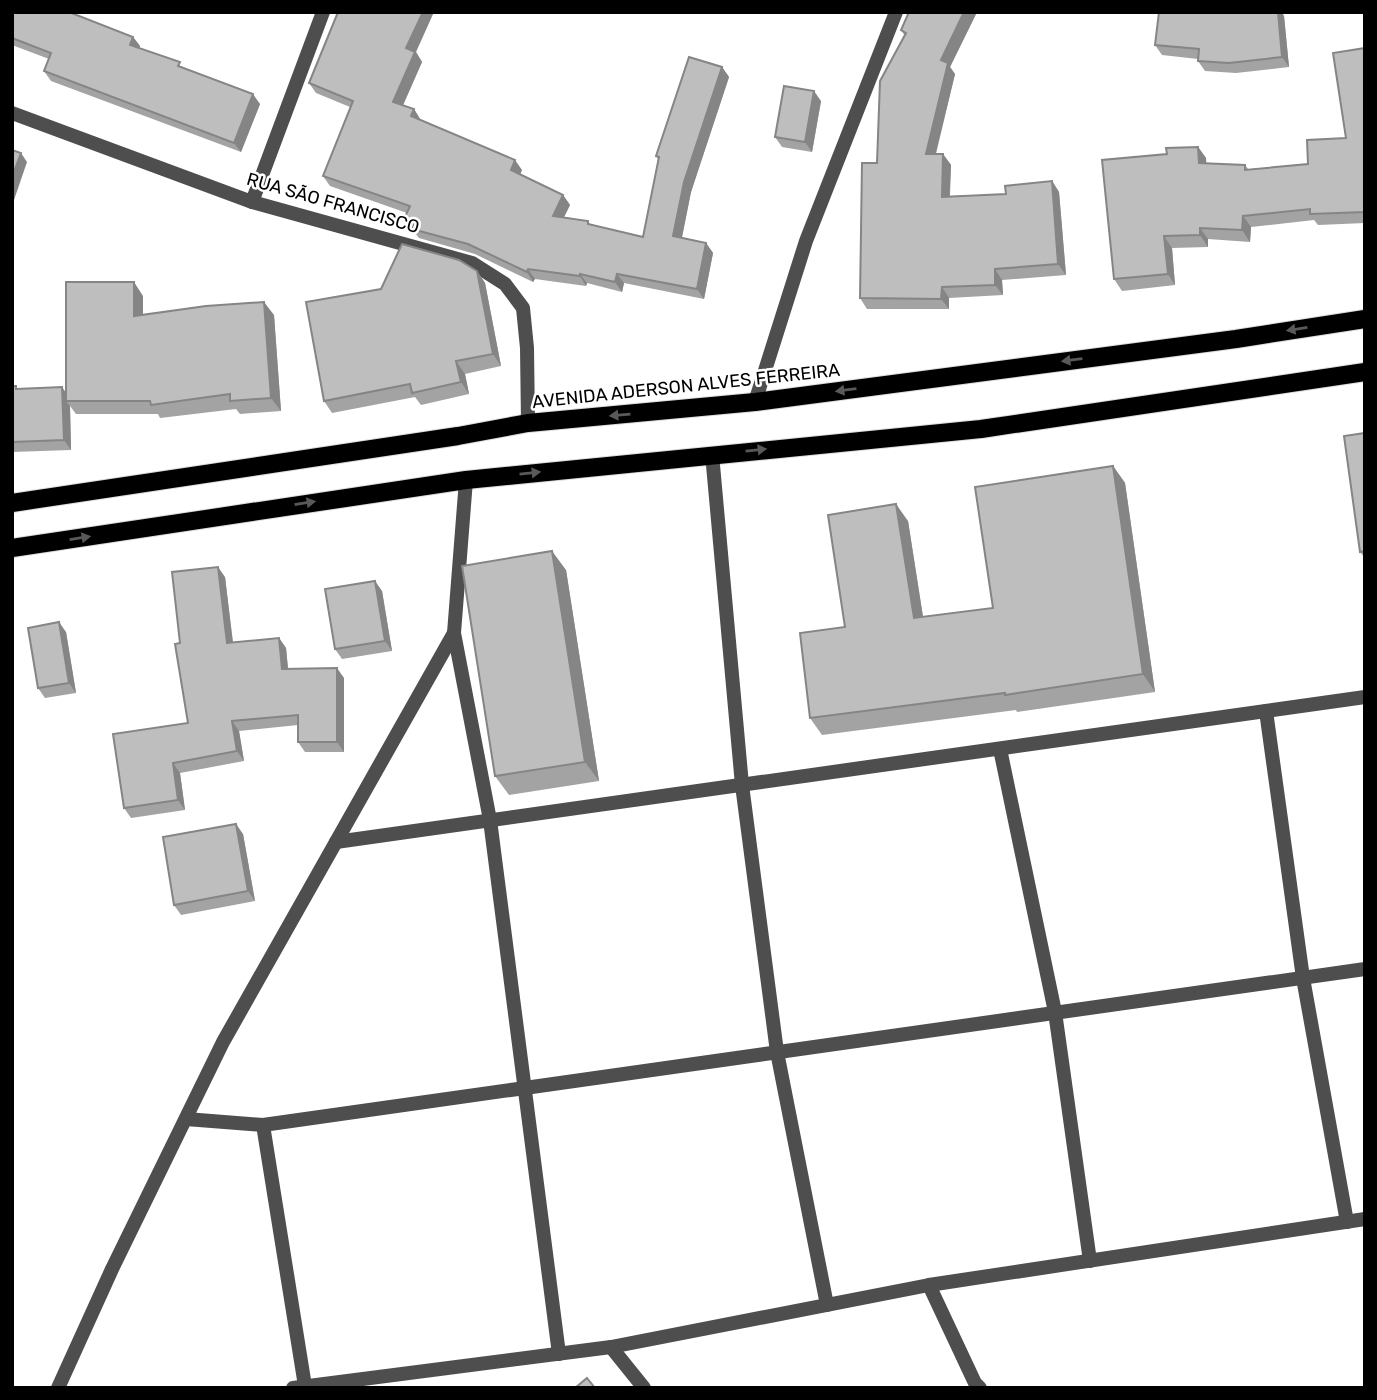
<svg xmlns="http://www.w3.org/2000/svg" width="1377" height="1400" font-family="Rubik,sans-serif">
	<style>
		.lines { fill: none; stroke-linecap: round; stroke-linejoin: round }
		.primary-casing { stroke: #dbdbdb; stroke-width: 20 }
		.minor { stroke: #4e4e4e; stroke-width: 14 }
		.primary { stroke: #000; stroke-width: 18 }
		.wall { fill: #a3a3a3 }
		.shaded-wall { fill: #858585 }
		.building { fill: #bebebe; stroke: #858585; stroke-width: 2 }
		.oneway { fill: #595959 }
		.labels { text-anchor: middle; stroke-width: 5; stroke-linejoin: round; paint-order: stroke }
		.street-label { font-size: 18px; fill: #000; stroke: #fff }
	</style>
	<rect width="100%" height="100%" fill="#fff"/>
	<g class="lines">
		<defs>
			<g id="primary">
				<path d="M 12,503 L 458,436 L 528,423 L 755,402 L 1236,339 L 1365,319"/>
				<path d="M 12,548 L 466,480 L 981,429 L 1365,372"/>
			</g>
		</defs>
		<use href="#primary" class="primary-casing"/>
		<g class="minor">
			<path d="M 12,113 L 252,202 L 472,263 L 505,284 L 523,308 L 527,348 L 528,423"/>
			<path d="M 252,202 L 323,12"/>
			<path d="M 755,402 L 806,241 L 896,12"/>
			<path d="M 712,454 L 742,785 L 777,1052 L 827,1305"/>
			<path d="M 466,480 L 454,633 L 490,820 L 559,1354"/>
			<path d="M 1266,711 L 1303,978 L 1347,1222"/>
			<path d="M 1000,749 L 1055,1012 L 1090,1261"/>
			<path d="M 336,842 L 1365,697"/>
			<path d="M 186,1119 L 263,1125 L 1365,969"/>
			<path d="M 263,1125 L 305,1386"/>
			<path d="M 929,1285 L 975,1383 L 980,1388"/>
			<path d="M 611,1347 L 644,1388"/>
			<path d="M 58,1388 L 112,1269 L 223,1042 L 454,633"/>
			<path d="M 293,1388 L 611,1347 L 929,1285 L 1365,1219"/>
		</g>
		<use href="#primary" class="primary"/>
	</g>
	<g class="wall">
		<path d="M 12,12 L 133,37 L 140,46 L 139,48 L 183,67 L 260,104 L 241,152 L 51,81 L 44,71 L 49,59 L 12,45 Z"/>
		<path d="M 909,12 L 977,12 L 950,67 L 955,74 L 936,154 L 943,154 L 951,165 L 950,196 L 1006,194 L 1052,181 L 1059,192 L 1066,275 L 1002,280 L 1003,295 L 949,298 L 949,309 L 867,309 L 860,298 L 877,163 L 905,36 L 901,30 Z"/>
		<path d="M 1284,16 L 1289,67 L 1236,73 L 1205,71 L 1198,61 L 1198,59 L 1162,55 L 1155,45 Z"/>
		<path d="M 1365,48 L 1365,223 L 1318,225 L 1314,220 L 1251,227 L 1250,242 L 1208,239 L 1208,247 L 1172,248 L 1175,285 L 1122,291 L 1114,279 L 1167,154 L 1198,147 L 1206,158 L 1206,164 L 1245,165 L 1249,170 L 1308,164 L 1346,138 Z"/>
		<path d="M 416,52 L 422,62 L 403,105 L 414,109 L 420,119 L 420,120 L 522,170 L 520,174 L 563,195 L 570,205 L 564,217 L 588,221 L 590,224 L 643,237 L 658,159 L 656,156 L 722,67 L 729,77 L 691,192 L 682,238 L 706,243 L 713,253 L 704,299 L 624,283 L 622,292 L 587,283 L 586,286 L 535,279 L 533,282 L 475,254 L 419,238 L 412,229 L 413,227 L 405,217 L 407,213 L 330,186 L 323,176 L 350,107 L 316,93 L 309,83 Z"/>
		<path d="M 821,101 L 812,152 L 782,147 L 775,137 Z"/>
		<path d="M 477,271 L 485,283 L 501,366 L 465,374 L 469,394 L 421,405 L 415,397 L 332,413 L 324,401 L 381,289 Z"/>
		<path d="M 143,296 L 143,315 L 274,315 L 281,411 L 240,414 L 236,409 L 160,418 L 158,414 L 76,414 L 70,406 L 71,450 L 12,452 L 12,386 L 18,389 L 66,392 Z"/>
		<path d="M 1365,433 L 1365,558 L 1360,552 Z"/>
		<path d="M 1113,466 L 1125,483 L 1155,692 L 1017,712 L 1016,710 L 822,735 L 810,718 L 845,627 L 908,521 L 923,617 L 993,608 Z"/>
		<path d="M 566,570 L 599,781 L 509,795 L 495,776 Z"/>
		<path d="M 225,577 L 233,642 L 279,638 L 286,648 L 288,669 L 344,678 L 344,752 L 305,752 L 298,742 L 298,725 L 239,731 L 244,761 L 180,773 L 185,810 L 131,818 L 124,808 L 188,723 L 180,643 Z"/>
		<path d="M 382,591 L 392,651 L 342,659 L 335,649 Z"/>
		<path d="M 66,632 L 76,693 L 45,698 L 38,688 Z"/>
		<path d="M 243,834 L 255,901 L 181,915 L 174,905 Z"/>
	</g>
	<g class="shaded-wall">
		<path d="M 423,12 L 434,12 L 416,52 L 422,62 L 400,112 L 393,102 L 406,48 Z"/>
		<path d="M 964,12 L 977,12 L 950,67 L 955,74 L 933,164 L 926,154 L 941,60 Z"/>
		<path d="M 1278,12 L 1282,12 L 1284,16 L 1289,67 L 1282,57 Z"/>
		<path d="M 133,37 L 140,46 L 137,55 L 130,45 Z"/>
		<path d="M 722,67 L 729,77 L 691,192 L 680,246 L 673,236 L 684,182 Z"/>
		<path d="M 814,91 L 821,101 L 812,152 L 805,142 Z"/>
		<path d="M 253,94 L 260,104 L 241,152 L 234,143 Z"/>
		<path d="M 414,109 L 420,119 L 418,126 L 411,116 Z"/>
		<path d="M 1198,147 L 1206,158 L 1207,175 L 1199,163 Z"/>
		<path d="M 21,153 L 27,162 L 14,200 L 12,197 L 12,177 Z"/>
		<path d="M 943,154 L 951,165 L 949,207 L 942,197 Z"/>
		<path d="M 515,160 L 522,170 L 518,179 L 511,170 Z"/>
		<path d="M 1052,181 L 1059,192 L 1066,275 L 1058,264 Z"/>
		<path d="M 563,195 L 570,205 L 560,225 L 553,216 Z"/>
		<path d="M 1243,216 L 1251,227 L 1250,242 L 1242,230 Z"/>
		<path d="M 1200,228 L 1208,239 L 1208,247 L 1200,235 Z"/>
		<path d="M 1164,236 L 1172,248 L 1175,285 L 1168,274 Z"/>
		<path d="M 706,243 L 713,253 L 704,299 L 697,289 Z"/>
		<path d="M 528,269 L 535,279 L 533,282 L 527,272 Z"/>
		<path d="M 995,269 L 1002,280 L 1003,295 L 995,285 Z"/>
		<path d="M 477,271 L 485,283 L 501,366 L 493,354 Z"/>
		<path d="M 580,274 L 587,283 L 586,286 L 580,276 Z"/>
		<path d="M 617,274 L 624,283 L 622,292 L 615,282 Z"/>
		<path d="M 134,282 L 143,296 L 143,330 L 134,316 Z"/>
		<path d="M 942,287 L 949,298 L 949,309 L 941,299 Z"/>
		<path d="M 264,302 L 274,315 L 281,411 L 271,398 Z"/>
		<path d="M 456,361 L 465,374 L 469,394 L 461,382 Z"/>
		<path d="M 62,387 L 69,397 L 66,401 L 70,406 L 71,450 L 64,440 Z"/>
		<path d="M 1113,466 L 1125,483 L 1155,692 L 1143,674 Z"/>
		<path d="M 896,504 L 908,521 L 926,636 L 914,618 Z"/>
		<path d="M 552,551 L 566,570 L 599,781 L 585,762 Z"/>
		<path d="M 218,567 L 225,577 L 234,653 L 227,643 Z"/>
		<path d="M 375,581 L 382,591 L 392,651 L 385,641 Z"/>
		<path d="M 59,622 L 66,632 L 76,693 L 69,683 Z"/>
		<path d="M 279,638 L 286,648 L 289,679 L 282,669 Z"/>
		<path d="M 337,668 L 344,678 L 344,752 L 337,742 Z"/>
		<path d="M 232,721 L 239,731 L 244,761 L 237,751 Z"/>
		<path d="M 173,763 L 180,773 L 185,810 L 178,800 Z"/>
		<path d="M 236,824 L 243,834 L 255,901 L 248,891 Z"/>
	</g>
	<g class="building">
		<path d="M 12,12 L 69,12 L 133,37 L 130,45 L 180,62 L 178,66 L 253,94 L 234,143 L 44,71 L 51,53 L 12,38 Z"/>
		<path d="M 338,12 L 423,12 L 406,48 L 415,52 L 393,102 L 414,109 L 411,116 L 515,160 L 511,170 L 563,195 L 553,216 L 588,221 L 588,224 L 643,237 L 659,157 L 656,156 L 689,57 L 722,67 L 684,182 L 673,236 L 706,243 L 697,289 L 617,274 L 615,282 L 580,274 L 580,276 L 528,269 L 527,272 L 468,244 L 412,229 L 415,222 L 405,217 L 410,206 L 323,176 L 353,101 L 309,83 Z"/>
		<path d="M 909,12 L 964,12 L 941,60 L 948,63 L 926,154 L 943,154 L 942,197 L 1006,194 L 1005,186 L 1052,181 L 1058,264 L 995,269 L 995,285 L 942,287 L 941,299 L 860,298 L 862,163 L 877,163 L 880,81 L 906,33 L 901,30 Z"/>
		<path d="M 1159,12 L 1278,12 L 1282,57 L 1229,63 L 1198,61 L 1199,49 L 1155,45 Z"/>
		<path d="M 1365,48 L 1365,212 L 1310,214 L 1310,209 L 1243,216 L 1242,230 L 1200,228 L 1200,235 L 1164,236 L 1168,274 L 1114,279 L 1102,160 L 1167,154 L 1166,148 L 1198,147 L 1199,163 L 1245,165 L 1245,170 L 1308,164 L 1307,140 L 1346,138 L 1333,53 Z"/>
		<path d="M 784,86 L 814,91 L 805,142 L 775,137 Z"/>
		<path d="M 12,150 L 21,153 L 12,177 Z"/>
		<path d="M 402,244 L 459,260 L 477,271 L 493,354 L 456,361 L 461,382 L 412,393 L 410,384 L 324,401 L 306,302 L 381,289 Z"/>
		<path d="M 66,282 L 134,282 L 134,316 L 206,306 L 264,302 L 271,398 L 230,401 L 230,394 L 151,405 L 150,401 L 66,401 Z"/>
		<path d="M 12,386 L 16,386 L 16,389 L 62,387 L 64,440 L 12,442 Z"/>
		<path d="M 1365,433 L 1365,551 L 1360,552 L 1344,436 Z"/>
		<path d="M 1113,466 L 1143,674 L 1005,695 L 1005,693 L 810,718 L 800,633 L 845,627 L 828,515 L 896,504 L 914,618 L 993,608 L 975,487 Z"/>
		<path d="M 552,551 L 585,762 L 495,776 L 462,566 Z"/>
		<path d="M 218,567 L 227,643 L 279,638 L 282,669 L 337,668 L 337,742 L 298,742 L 298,715 L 232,721 L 237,751 L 173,763 L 178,800 L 124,808 L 113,734 L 188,723 L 175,644 L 180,643 L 172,572 Z"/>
		<path d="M 375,581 L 385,641 L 335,649 L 325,589 Z"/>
		<path d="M 59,622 L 69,683 L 38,688 L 28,628 Z"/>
		<path d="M 236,824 L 248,891 L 174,905 L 163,837 Z"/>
		<path d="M 587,1378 L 595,1388 L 575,1388 Z"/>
	</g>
	<defs><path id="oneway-solid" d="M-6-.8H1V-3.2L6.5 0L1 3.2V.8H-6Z" transform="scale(1.75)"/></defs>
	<g class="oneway">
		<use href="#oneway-solid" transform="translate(1297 329) rotate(171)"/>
		<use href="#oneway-solid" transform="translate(1072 360) rotate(173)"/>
		<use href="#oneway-solid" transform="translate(846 390) rotate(173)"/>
		<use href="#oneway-solid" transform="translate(620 415) rotate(175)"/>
		<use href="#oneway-solid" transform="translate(756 450) rotate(-6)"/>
		<use href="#oneway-solid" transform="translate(530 473) rotate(-6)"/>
		<use href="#oneway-solid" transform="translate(305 503) rotate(-9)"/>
		<use href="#oneway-solid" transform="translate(80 538) rotate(-9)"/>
	</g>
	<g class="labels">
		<g class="street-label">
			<text transform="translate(333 203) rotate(16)" y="6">RUA SÃO FRANCISCO</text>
			<text transform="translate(686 386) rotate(-6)" y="6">AVENIDA ADERSON ALVES FERREIRA</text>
		</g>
	</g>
	<rect width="1377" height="1400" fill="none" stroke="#000000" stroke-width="28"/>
</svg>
